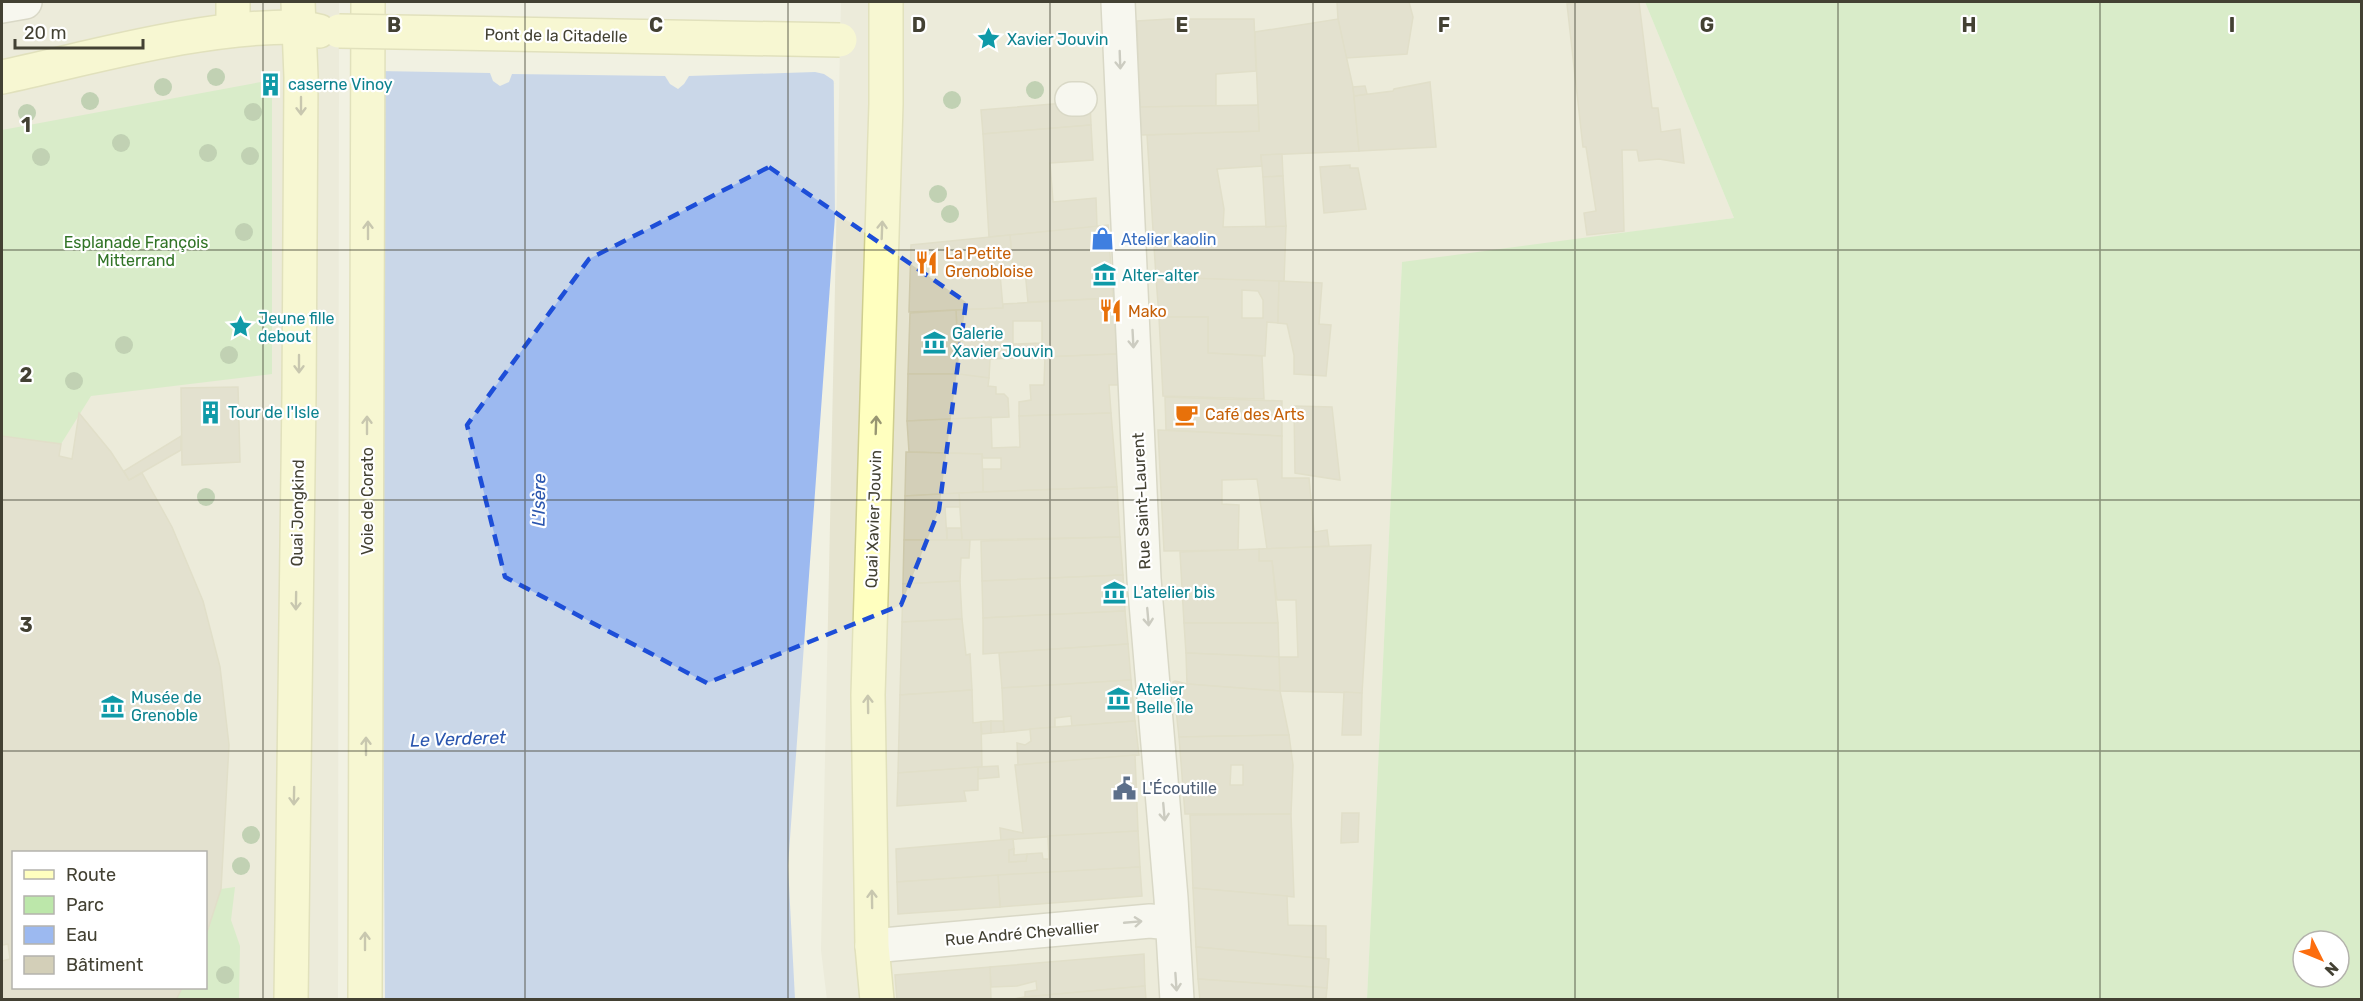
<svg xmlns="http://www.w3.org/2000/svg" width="2363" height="1001" font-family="Rubik,sans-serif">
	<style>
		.residential { fill: #e6e4d0; fill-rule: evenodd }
		.green { fill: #bce7aa; fill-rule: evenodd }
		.water { fill: #9cb9f0 }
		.pier { fill: #f1f1e2 }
		.building { fill: #d3cfb8; stroke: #cec9ab; stroke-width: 1.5; fill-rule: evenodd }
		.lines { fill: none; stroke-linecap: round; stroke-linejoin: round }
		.street-casing { stroke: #bdbba5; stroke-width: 36 }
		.secondary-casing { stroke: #cfce8f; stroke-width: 36 }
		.street { stroke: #fff; stroke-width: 33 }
		.secondary { stroke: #ffffbf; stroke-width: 33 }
		.secondary-bridge-casing { stroke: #cfce8f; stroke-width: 36; stroke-linecap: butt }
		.secondary-bridge { stroke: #ffffbf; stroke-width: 33 }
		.tree { fill: #87ac7b }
		.oneway { stroke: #a1a099 }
		.oneway2 { stroke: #989672 }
		.marked { fill: none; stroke: #1d4ed8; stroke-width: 4.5; stroke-dasharray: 12 8; stroke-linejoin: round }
		.grid { fill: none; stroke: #434133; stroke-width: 1.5; stroke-opacity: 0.55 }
		.labels { text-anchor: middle; stroke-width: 4.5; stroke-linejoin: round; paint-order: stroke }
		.street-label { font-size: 16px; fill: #434133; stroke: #fff }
		.culture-label { font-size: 16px; fill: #0d838f; stroke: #fff; text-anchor: start }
		.shop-label { font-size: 16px; fill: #366cbe; stroke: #fff; text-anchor: start }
		.park-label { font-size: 16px; fill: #317426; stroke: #fff }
		.food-label { font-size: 16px; fill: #c56008; stroke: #fff; text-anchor: start }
		.service-label { font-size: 16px; fill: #4e5e75; stroke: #fff; text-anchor: start }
		.water-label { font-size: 18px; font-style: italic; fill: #2c57af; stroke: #fff }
		.grid-label { font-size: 20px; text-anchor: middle; font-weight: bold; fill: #434133; stroke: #fff; stroke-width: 4.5; stroke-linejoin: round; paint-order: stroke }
	</style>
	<rect width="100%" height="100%" fill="#f1f1e2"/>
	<g class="residential">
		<path d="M 2,2 L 339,2 L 338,999 L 2,1000 ZM 14,852 L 206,852 L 206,988 L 14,988 Z"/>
		<path d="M 841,2 L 1645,2 L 1734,218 L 1402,263 L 1367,999 L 827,1000 L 821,950 Z"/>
	</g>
	<g class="green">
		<path d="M 1645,2 L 2361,2 L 2361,999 L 1367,999 L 1402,262 L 1734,218 ZM 2303,941 L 2339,941 L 2339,977 L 2303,977 Z"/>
		<path d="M 272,80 L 272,374 L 91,396 L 61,444 L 2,436 L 2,130 Z"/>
		<path d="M 235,887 L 231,920 L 240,946 L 239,999 L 176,1000 L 182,988 L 206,988 L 206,935 L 221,889 Z"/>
	</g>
	<path class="water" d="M 382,2 L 833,2 L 835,216 L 788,866 L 795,999 L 385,999 L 382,574 Z"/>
	<path class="pier" d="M 379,2 L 836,2 L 837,87 L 833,80 L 824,74 L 815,72 L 689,76 L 684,84 L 678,89 L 670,84 L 665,76 L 512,74 L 509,82 L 500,86 L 493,81 L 490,73 L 379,71 Z"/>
	<g class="building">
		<path d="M 1337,2 L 1409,2 L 1413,17 L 1407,54 L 1346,58 L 1338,19 Z"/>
		<path d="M 1584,2 L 1639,2 L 1652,108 L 1658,108 L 1661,132 L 1680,129 L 1684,163 L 1659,159 L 1639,161 L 1637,150 L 1622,150 L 1624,231 L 1587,235 L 1584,213 L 1596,211 L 1586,147 L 1583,147 L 1567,4 Z"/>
		<path d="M 1170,19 L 1254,19 L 1256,71 L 1216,74 L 1216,106 L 1140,107 L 1137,21 Z"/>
		<path d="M 1338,19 L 1353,87 L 1359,151 L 1261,155 L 1262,166 L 1217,169 L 1224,209 L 1223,227 L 1286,226 L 1284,282 L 1156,277 L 1147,135 L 1259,131 L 1255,32 Z"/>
		<circle cx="271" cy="83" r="7"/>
		<path d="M 1430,82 L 1436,147 L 1359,151 L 1354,96 L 1393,91 L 1394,89 Z"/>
		<path d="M 1365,86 L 1367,94 L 1354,96 L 1353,87 Z"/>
		<path d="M 1090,101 L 1091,125 L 983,134 L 981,110 Z"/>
		<path d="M 1258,105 L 1259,131 L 1141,135 L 1140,107 Z"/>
		<path d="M 1091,125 L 1093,160 L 1050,163 L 1053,202 L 1096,198 L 1097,227 L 989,237 L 983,134 Z"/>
		<path d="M 1282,154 L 1283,176 L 1263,177 L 1261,155 Z"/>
		<path d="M 1350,165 L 1350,168 L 1358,168 L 1366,209 L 1324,213 L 1320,167 Z"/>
		<path d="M 1283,176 L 1286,226 L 1266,227 L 1263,177 Z"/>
		<path d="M 1108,225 L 1113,298 L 1028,302 L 1025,270 L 1013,272 L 1010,235 Z"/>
		<path d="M 1010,235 L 1013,272 L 1000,274 L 1003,308 L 909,312 L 911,245 Z"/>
		<path d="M 1156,277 L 1279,281 L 1278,323 L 1267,322 L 1265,356 L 1208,353 L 1208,317 L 1159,317 ZM 1242,290 L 1258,291 L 1263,300 L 1263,318 L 1242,318 Z"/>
		<path d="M 1279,281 L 1322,283 L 1319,324 L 1331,325 L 1326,376 L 1294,374 L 1294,355 L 1287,324 L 1278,323 Z"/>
		<path d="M 1113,298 L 1117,354 L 990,359 L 989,378 L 959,376 L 956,310 L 1003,308 L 1003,304 ZM 1013,321 L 1042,321 L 1042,343 L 1013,344 Z"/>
		<path d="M 956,310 L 959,374 L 908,374 L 910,313 Z"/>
		<path d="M 1159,317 L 1208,317 L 1208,353 L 1262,356 L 1264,399 L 1163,396 Z"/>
		<path d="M 1117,354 L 1120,385 L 1109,385 L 1111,413 L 1019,416 L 1019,402 L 1031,400 L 1030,385 L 1044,385 L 1045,357 Z"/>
		<path d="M 908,374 L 959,374 L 989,378 L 988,386 L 996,387 L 996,394 L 1004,394 L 1008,398 L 1009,417 L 907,421 Z"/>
		<path d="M 238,387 L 240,462 L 182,465 L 181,388 Z"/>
		<path d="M 1165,397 L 1282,401 L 1282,436 L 1166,430 Z"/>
		<path d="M 1294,406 L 1332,407 L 1340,480 L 1295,473 Z"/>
		<path d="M 79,413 L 111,452 L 129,480 L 142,473 L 172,527 L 203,601 L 220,667 L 229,745 L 221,889 L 206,935 L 206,852 L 14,852 L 14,988 L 182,988 L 176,1000 L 2,1000 L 2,961 L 10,959 L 8,944 L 2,945 L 2,436 L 61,444 L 59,456 L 72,459 Z"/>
		<path d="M 1111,413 L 1117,487 L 983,492 L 983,469 L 1001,469 L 1001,458 L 983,458 L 982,454 L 909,452 L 907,421 L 991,417 L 992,448 L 1020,447 L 1019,416 Z"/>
		<path d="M 1158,430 L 1282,436 L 1282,478 L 1309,478 L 1314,532 L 1327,530 L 1329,546 L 1267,549 L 1257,479 L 1222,480 L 1222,504 L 1239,505 L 1238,550 L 1164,551 Z"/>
		<path d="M 181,436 L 181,450 L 129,480 L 124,471 Z"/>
		<path d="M 906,452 L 982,454 L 983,492 L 905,496 Z"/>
		<path d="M 1117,487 L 1120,537 L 962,540 L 959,493 Z"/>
		<path d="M 959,493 L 960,507 L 945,507 L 947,540 L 904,540 L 905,496 Z"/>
		<path d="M 947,528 L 961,528 L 962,540 L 947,540 Z"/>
		<path d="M 1120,537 L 1123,575 L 982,581 L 981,541 Z"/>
		<path d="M 904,540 L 970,540 L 969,558 L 961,558 L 960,581 L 903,584 Z"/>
		<path d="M 1371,545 L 1362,693 L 1280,691 L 1279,657 L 1298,657 L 1296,600 L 1277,600 L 1272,561 L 1259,561 L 1259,549 Z"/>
		<path d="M 1259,549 L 1259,561 L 1272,561 L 1278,623 L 1184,623 L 1180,552 Z"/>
		<path d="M 1123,575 L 1125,611 L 983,618 L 982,581 Z"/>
		<path d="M 960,581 L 962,619 L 902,622 L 903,584 Z"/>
		<path d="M 1125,611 L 1128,644 L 983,654 L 983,618 Z"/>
		<path d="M 962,619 L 966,655 L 970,654 L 972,690 L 900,695 L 902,622 Z"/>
		<path d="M 1184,623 L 1278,623 L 1279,657 L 1186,653 Z"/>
		<path d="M 1128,644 L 1131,680 L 1002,688 L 999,653 Z"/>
		<path d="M 1186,653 L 1279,657 L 1280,691 L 1187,684 Z"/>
		<path d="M 1131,680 L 1135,721 L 1072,726 L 1071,716 L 1055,718 L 1055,727 L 1004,732 L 1002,688 Z"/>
		<path d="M 1175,681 L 1187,684 L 1280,691 L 1289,735 L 1179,737 L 1173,682 Z"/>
		<path d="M 972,690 L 973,723 L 981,722 L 982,767 L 898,773 L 900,695 Z"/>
		<path d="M 1344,692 L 1362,693 L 1361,735 L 1342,735 Z"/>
		<path d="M 991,721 L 991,733 L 982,734 L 981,722 Z"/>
		<path d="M 991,721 L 1003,721 L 1004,732 L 991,733 Z"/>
		<path d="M 1135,721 L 1139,755 L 1018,765 L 1017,743 L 1025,745 L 1031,741 L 1030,729 Z"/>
		<path d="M 1289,735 L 1293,765 L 1291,814 L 1185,814 L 1179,737 ZM 1231,765 L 1243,765 L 1243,785 L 1230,785 Z"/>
		<path d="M 1135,755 L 1138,831 L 1001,840 L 1000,828 L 1023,833 L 1015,765 Z"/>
		<path d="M 998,766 L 999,777 L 977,779 L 978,767 Z"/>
		<path d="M 978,767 L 978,790 L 964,791 L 966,801 L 897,806 L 898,773 Z"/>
		<path d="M 1342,813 L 1359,813 L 1358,842 L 1341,843 Z"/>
		<path d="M 1291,814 L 1294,897 L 1193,888 L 1190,815 Z"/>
		<path d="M 1138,831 L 1140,867 L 897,882 L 896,849 L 1013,839 L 1014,849 L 1009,850 L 1009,862 L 1026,861 L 1027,854 L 1042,853 L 1043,859 L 1049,859 L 1048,836 Z"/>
		<path d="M 1014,849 L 1014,855 L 1027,854 L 1026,861 L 1009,862 L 1009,850 Z"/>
		<path d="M 1140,867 L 1142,896 L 1000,907 L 998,875 Z"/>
		<path d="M 998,875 L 1000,907 L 898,914 L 897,882 Z"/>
		<path d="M 1193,888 L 1287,896 L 1288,925 L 1326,926 L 1326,959 L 1196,947 Z"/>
		<path d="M 1196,947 L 1329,959 L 1327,988 L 1198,979 Z"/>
		<path d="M 1144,954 L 1145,986 L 1025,997 L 1025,992 L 1037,990 L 1036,981 L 1017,986 L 991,987 L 990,967 Z"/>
		<path d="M 990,967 L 991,1000 L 897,1000 L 895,975 Z"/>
		<path d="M 1198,979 L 1327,988 L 1326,998 L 1200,1000 Z"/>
		<path d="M 1145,986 L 1146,1000 L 1008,1000 L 1025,997 Z"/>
	</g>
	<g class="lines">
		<defs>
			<g id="street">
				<path d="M 1118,2 L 1144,579 L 1171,898 L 1177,1000"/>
				<path d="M 2,6 L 25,2"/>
				<path d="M 1072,99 L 1080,99"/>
				<path d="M 872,946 L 1150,921 L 1171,923"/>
			</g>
			<g id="secondary">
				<path d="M 233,30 L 233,2"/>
				<path d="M 2,77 C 95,57 201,26 297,27 C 304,27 311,30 319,31"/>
				<path d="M 291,1000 L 299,395 L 301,77 L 298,2"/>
				<path d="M 365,1000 L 368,2"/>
				<path d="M 877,1000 L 872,946 L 868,695 L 886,104 L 886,2"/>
			</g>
		</defs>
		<use href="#street" class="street-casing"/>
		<use href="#secondary" class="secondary-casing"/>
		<use href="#street" class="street"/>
		<use href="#secondary" class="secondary"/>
		<defs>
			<path id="secondary-bridge" d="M 339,31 L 840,40"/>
		</defs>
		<use href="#secondary-bridge" class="secondary-bridge-casing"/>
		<use href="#secondary-bridge" class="secondary-bridge"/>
	</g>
	<g class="tree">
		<circle cx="216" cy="77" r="9"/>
		<circle cx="163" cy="87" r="9"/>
		<circle cx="1035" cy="90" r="9"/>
		<circle cx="952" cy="100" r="9"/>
		<circle cx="90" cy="101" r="9"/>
		<circle cx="253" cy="112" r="9"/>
		<circle cx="27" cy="113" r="9"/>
		<circle cx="121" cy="143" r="9"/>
		<circle cx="208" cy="153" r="9"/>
		<circle cx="250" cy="156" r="9"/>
		<circle cx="41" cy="157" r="9"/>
		<circle cx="938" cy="194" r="9"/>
		<circle cx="950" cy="214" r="9"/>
		<circle cx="244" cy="232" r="9"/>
		<circle cx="124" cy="345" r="9"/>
		<circle cx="229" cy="355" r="9"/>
		<circle cx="74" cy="381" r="9"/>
		<circle cx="206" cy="497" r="9"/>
		<circle cx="251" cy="835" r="9"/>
		<circle cx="241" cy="866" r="9"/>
		<circle cx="225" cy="975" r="9"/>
	</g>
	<defs><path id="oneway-shaft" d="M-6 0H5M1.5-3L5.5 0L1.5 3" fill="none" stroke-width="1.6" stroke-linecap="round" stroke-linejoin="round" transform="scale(1.5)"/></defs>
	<g class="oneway">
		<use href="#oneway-shaft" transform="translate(1120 60) rotate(88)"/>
		<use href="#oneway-shaft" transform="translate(1133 339) rotate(87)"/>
		<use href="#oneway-shaft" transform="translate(1148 617) rotate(85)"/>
		<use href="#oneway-shaft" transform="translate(1164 812) rotate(85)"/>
		<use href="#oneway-shaft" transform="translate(1133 922) rotate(-5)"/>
		<use href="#oneway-shaft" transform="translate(1176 982) rotate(86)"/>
	</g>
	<g class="oneway2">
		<use href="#oneway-shaft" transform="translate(301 106) rotate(90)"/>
		<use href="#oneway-shaft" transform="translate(368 230) rotate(-90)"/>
		<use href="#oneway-shaft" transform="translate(882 230) rotate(-88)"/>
		<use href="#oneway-shaft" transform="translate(299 364) rotate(90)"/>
		<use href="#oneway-shaft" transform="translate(367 425) rotate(-90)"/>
		<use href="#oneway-shaft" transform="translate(876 425) rotate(-88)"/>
		<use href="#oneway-shaft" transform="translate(296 601) rotate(91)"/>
		<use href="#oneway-shaft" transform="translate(868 704) rotate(-91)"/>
		<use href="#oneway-shaft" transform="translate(366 746) rotate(-90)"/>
		<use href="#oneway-shaft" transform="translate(294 796) rotate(91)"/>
		<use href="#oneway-shaft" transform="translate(872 899) rotate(-91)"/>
		<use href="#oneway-shaft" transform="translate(365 941) rotate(-90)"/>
	</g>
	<path d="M0 0H2363V1001H0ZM 769,167 L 966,302 L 939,510 L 901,605 L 707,683 L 505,577 L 467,425 L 589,259 Z" fill="#f1f1e2" fill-opacity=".55" fill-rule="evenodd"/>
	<path class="marked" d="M 769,167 L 966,302 L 939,510 L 901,605 L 707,683 L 505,577 L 467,425 L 589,259 Z"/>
	<path class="grid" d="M 263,2 L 263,1000M 525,2 L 525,1000M 788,2 L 788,1000M 1050,2 L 1050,1000M 1313,2 L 1313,1000M 1575,2 L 1575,1000M 1838,2 L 1838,1000M 2100,2 L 2100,1000M 2,250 L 2362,250M 2,500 L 2362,500M 2,751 L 2362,751"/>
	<defs>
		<symbol id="sight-bare" viewBox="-9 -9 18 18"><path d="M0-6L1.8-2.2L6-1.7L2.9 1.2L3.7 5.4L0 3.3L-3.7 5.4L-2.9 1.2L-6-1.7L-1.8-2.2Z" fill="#0f9aa8" stroke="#fff" stroke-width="2.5" paint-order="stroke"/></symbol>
		<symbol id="building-bare" viewBox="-9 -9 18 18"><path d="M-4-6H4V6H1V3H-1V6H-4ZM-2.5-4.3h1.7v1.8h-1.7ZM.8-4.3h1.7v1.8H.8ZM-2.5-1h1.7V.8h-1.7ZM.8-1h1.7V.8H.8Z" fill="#0f9aa8" stroke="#fff" stroke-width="2.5" paint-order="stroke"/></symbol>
		<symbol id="shop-bare" viewBox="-9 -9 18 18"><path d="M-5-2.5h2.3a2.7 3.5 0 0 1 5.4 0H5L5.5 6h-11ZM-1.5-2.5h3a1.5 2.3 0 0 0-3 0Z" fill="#3f7fe0" stroke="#fff" stroke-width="2.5" paint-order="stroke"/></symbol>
		<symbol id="restaurant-bare" viewBox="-9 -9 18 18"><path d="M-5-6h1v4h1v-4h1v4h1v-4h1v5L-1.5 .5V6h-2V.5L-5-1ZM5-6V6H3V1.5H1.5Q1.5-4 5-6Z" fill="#e8710a" stroke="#fff" stroke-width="2.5" paint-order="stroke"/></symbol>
		<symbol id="museum-bare" viewBox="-9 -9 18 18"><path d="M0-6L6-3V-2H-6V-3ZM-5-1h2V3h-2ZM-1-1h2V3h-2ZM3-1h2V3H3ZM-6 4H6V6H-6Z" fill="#0f9aa8" stroke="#fff" stroke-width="2.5" paint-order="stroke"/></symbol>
		<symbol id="cafe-bare" viewBox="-9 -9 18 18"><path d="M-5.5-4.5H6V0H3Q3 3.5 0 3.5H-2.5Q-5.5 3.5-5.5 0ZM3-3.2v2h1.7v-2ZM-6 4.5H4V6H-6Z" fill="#e8710a" stroke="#fff" stroke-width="2.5" paint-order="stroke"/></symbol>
		<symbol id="civic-bare" viewBox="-9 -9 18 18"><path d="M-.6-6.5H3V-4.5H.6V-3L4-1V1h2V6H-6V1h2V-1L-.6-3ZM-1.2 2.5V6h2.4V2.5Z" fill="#5c6f8a" stroke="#fff" stroke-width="2.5" paint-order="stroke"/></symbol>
	</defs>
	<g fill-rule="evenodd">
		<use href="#sight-bare" x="972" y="22" width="33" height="33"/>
		<use href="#building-bare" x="254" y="68" width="33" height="33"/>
		<use href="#shop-bare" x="1086" y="222" width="33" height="33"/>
		<use href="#restaurant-bare" x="910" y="246" width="33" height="33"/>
		<use href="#museum-bare" x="1088" y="258" width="33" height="33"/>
		<use href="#restaurant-bare" x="1094" y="294" width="33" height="33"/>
		<use href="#sight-bare" x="224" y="310" width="33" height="33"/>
		<use href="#museum-bare" x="918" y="326" width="33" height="33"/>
		<use href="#building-bare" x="194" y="396" width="33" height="33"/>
		<use href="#cafe-bare" x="1170" y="398" width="33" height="33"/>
		<use href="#museum-bare" x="1098" y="576" width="33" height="33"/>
		<use href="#museum-bare" x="1102" y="682" width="33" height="33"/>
		<use href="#museum-bare" x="96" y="690" width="33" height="33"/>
		<use href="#civic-bare" x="1108" y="772" width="33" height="33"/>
	</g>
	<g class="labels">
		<g class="street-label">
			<text transform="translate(556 35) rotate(1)" y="6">Pont de la Citadelle</text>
			<text transform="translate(367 501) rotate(-90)" y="6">Voie de Corato</text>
			<text transform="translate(1141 501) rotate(-93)" y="6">Rue Saint-Laurent</text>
			<text transform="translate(297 513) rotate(-89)" y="6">Quai Jongkind</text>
			<text transform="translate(873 519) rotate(-88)" y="6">Quai Xavier Jouvin</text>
			<text transform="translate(1022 933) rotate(-5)" y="6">Rue André Chevallier</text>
		</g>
		<g class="culture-label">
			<text x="1007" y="45">Xavier Jouvin</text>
			<text x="288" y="90">caserne Vinoy</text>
			<text x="1122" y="281">Alter-alter</text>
			<text x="258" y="324">Jeune fille<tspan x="258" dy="18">debout</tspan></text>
			<text x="952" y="339">Galerie<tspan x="952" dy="18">Xavier Jouvin</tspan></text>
			<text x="228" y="418">Tour de l'Isle</text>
			<text x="1133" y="598">L'atelier bis</text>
			<text x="1136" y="695">Atelier<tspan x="1136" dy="18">Belle Île</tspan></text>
			<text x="131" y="703">Musée de<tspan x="131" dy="18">Grenoble</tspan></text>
		</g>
		<g class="shop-label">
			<text x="1121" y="245">Atelier kaolin</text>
		</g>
		<g class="park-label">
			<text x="136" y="248">Esplanade François<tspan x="136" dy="18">Mitterrand</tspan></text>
		</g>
		<g class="food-label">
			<text x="945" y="259">La Petite<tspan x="945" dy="18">Grenobloise</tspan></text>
			<text x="1128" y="317">Mako</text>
			<text x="1205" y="420">Café des Arts</text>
		</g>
		<g class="service-label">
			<text x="1142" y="794">L'Écoutille</text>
		</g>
		<g class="water-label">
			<text transform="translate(539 500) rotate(-89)" y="6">L'Isère</text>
			<text transform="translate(458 739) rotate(-2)" y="6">Le Verderet</text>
		</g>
	</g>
	<g class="grid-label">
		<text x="394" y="32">B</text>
		<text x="656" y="32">C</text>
		<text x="919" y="32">D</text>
		<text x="1182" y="32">E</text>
		<text x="1444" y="32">F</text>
		<text x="1707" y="32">G</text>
		<text x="1969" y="32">H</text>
		<text x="2232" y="32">I</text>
		<text x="26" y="132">1</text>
		<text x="26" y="382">2</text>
		<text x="26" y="632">3</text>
	</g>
	<rect width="2363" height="1001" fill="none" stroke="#434133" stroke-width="6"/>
	<rect x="12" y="851" width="195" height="138" fill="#ffffff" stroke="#b4b3ad" stroke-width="1.5"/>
	<rect x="24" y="870" width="30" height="9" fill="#ffffbf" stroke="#b4b3ad" stroke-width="1.5"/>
	<text x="66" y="881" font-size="18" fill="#434133">Route</text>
	<rect x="24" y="896" width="30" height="18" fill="#bce7aa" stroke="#b4b3ad" stroke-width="1.5"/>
	<text x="66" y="911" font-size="18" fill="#434133">Parc</text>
	<rect x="24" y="926" width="30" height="18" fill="#9cb9f0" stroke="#b4b3ad" stroke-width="1.5"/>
	<text x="66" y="941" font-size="18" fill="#434133">Eau</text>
	<rect x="24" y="956" width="30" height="18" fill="#d3cfb8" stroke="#b4b3ad" stroke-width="1.5"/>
	<text x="66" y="971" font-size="18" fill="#434133">Bâtiment</text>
	<g transform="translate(2321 959) rotate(133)"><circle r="28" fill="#ffffff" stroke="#b4b3ad" stroke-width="1.5"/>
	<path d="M0-4.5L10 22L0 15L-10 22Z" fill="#fc6d0e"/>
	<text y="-9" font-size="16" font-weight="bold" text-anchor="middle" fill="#434133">N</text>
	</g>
	<path d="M15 39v9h128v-9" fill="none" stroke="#434133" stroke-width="3"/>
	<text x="24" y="39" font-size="18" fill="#434133" stroke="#ffffff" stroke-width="4.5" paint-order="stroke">20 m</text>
</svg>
